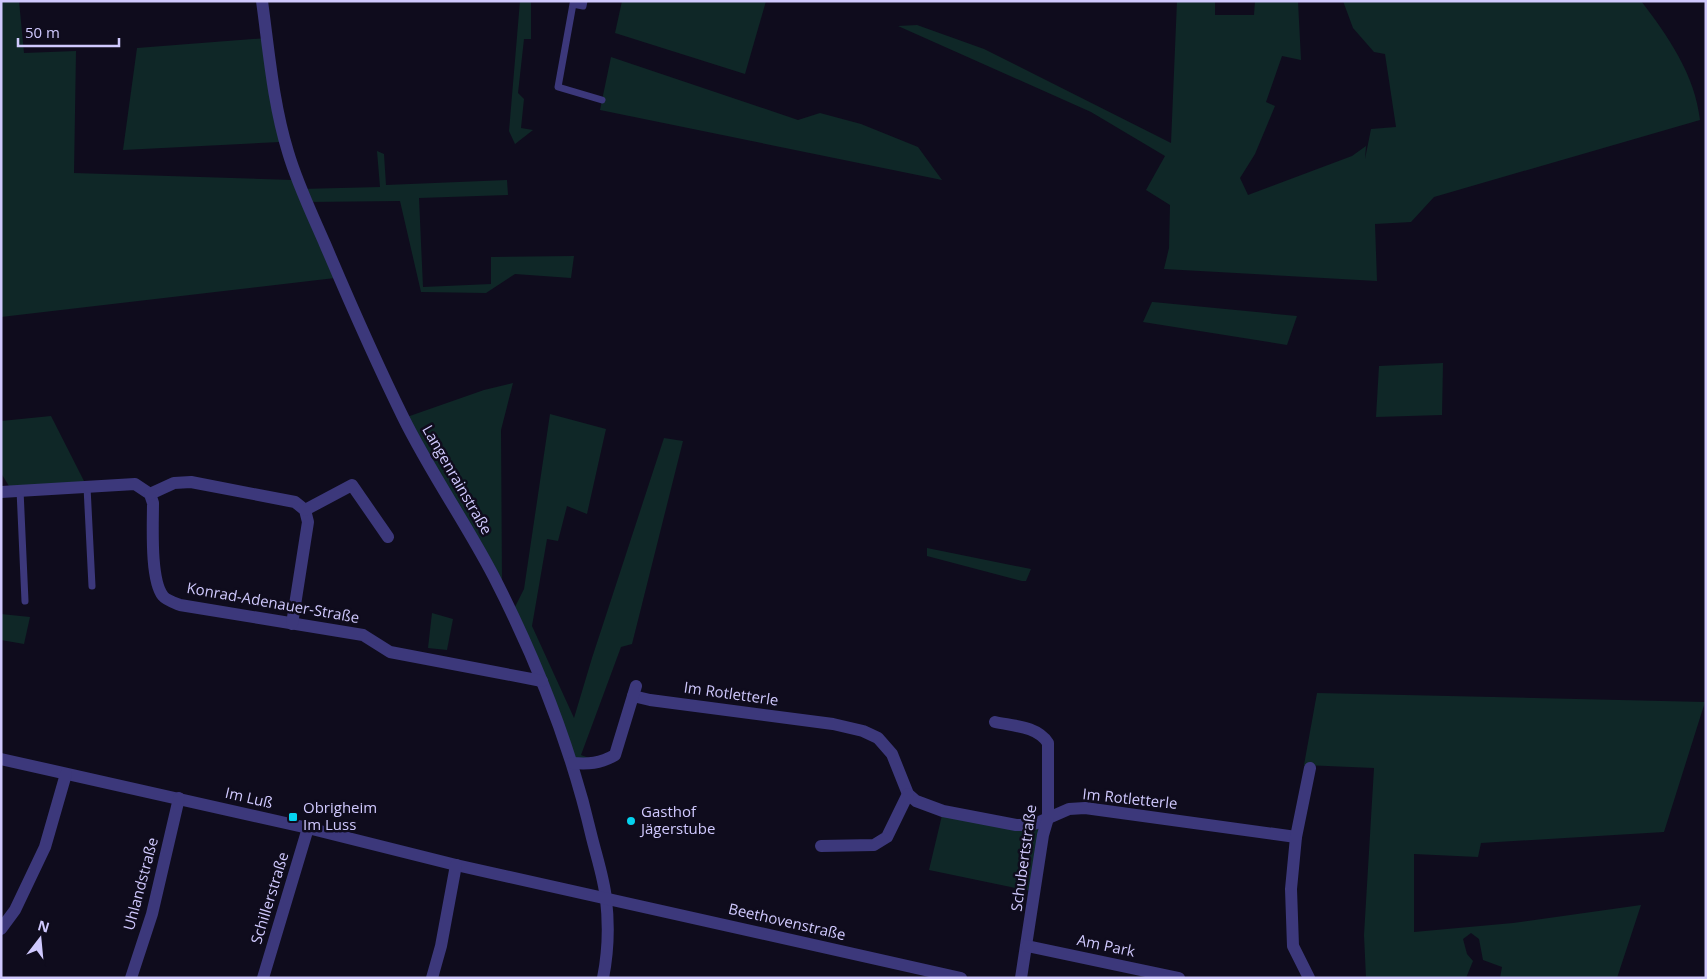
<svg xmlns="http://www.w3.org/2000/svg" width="1707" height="979" font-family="'Open Sans',sans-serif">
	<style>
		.green { fill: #0f2727 }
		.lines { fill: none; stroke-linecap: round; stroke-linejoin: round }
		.service { stroke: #3c387b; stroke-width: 7 }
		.minor { stroke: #3c387b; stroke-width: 12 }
		.poi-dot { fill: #05d3ef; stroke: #0f0c1d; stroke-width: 2 }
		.labels { text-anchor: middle; stroke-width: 5; stroke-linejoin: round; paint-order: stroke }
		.street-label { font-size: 15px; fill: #d0c9fe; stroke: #0f0c1d }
		.poi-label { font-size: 15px; fill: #d0c9fe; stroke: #0f0c1d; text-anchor: start }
	</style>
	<rect width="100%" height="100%" fill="#0f0c1d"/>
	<g class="green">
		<path d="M 1,1 L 19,1 L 24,53 L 76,51 L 74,173 L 293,180 L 335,278 L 1,317 Z"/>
		<path d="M 520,1 L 531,1 L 531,39 L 524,39 L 518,93 L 524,99 L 521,128 L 533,130 L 515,144 L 509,131 Z"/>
		<path d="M 622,1 L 766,1 L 745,74 L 615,33 Z"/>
		<path d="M 1177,1 L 1215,1 L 1215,15 L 1254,15 L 1255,1 L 1298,1 L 1301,60 L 1282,56 L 1266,102 L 1275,106 L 1255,154 L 1240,178 L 1248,195 L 1352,156 L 1366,146 L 1365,159 L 1371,129 L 1396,127 L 1385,54 L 1374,52 L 1353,28 L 1343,1 L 1641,1 C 1668,36 1695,75 1700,120 L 1434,197 L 1411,222 L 1375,224 L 1377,281 L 1164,269 L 1169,248 L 1170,205 L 1146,190 L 1165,156 L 1091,112 L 898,26 L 917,25 L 984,49 L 1171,143 Z"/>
		<path d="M 267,38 L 280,142 L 123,150 L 137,48 Z"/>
		<path d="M 611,57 L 798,120 L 820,113 L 861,124 L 918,147 L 942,180 L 600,110 Z"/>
		<path d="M 377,151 L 384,154 L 386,185 L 507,180 L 508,195 L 419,198 L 423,287 L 491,284 L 491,257 L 574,256 L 571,278 L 515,274 L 486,293 L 421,292 L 400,201 L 307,202 L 301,189 L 380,187 Z"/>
		<path d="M 1152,302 L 1153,302 L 1297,316 L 1287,345 L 1143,322 Z"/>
		<path d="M 1443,363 L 1442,415 L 1376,417 L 1379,366 Z"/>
		<path d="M 513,383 L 501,430 L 502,583 L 404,418 L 484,390 Z"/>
		<path d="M 550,414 L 606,429 L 587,514 L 567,506 L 558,541 L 547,539 L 532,626 L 574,718 L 592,658 L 664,438 L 683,441 L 632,644 L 621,647 L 581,755 C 593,760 600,760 611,753 L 636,686 L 615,755 C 598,764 590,764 572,763 L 542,681 L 512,613 L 524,589 Z"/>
		<path d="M 51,416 L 87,487 L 12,491 L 1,473 L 1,421 Z"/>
		<path d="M 927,548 L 1031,569 L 1026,581 L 1022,581 L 927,556 Z"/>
		<path d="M 432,613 L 453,619 L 447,650 L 428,648 Z"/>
		<path d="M 1,614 L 30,617 L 24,644 L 1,640 Z"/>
		<path d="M 1317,693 L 1705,702 L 1664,832 L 1481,843 L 1478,857 L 1414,854 L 1414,932 L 1513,923 L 1641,905 L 1617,978 L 1500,978 L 1502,967 L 1483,960 L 1479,939 L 1471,933 L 1463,939 L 1467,954 L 1473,961 L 1466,978 L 1366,978 L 1364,935 L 1374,768 L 1304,765 Z"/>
		<path d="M 943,811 L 1016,825 L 1048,818 L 1035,892 L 929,870 Z"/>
	</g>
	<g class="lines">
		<g class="service">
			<path d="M 584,1 L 583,6 L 573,4 L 558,87 L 602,100"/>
			<path d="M 87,487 L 92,586"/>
			<path d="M 20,490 L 25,601"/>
		</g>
		<g class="minor">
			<path d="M 262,1 C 269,52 273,103 288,152 C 297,183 312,214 325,244 C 350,303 375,360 403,417 C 430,472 466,523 494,577 C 536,659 571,747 592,838 C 597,858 604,879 606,899 C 609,925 608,953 603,978"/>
			<path d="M 1,492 L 135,484 L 150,494 L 153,503 C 153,524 150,580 163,596 C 166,600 175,603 180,605 L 363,635 L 390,652 L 542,681"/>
			<path d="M 150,494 L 174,483 L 191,482 L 295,502 L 305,510 L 308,522 L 292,624"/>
			<path d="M 305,510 L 352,485 L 388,537"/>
			<path d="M 633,696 L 650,700 L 833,724 L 863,731 L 878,738 L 892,754 L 908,794 L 916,801 L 943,811 L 1016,825 L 1027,825 L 1037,823 L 1069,809 L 1085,808 L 1296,837"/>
			<path d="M 995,722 C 1013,726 1037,726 1048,743 L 1048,818 L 1043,835 L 1021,978"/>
			<path d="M 1,759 L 308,828 L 456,865 L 961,978"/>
			<path d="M 572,763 C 588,764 600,764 615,755 L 636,686"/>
			<path d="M 821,846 L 874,845 L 887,837 L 908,794"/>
			<path d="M 1,929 L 15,910 L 45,847 L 66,774"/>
			<path d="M 1027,946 L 1179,978"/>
			<path d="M 131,978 L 152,914 L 179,798"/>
			<path d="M 263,978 L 308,828"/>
			<path d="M 432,978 L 441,946 L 456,865"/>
			<path d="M 1309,978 L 1293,946 L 1291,889 L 1296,837 L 1310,768"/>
		</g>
	</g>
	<g class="poi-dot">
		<rect x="288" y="812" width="10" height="10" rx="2.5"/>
		<circle cx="631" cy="821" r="5"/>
	</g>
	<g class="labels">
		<g class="street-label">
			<text transform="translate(457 480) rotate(60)" y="5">Langenrainstraße</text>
			<text transform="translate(273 603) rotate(10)" y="5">Konrad-Adenauer-Straße</text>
			<text transform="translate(731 694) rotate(8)" y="5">Im Rotletterle</text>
			<text transform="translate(249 798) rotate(13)" y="5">Im Luß</text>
			<text transform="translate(1130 799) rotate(6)" y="5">Im Rotletterle</text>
			<text transform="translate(1024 858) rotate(-82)" y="5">Schubertstraße</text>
			<text transform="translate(141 884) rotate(-75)" y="5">Uhlandstraße</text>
			<text transform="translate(270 898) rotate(-73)" y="5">Schillerstraße</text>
			<text transform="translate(787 922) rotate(13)" y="5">Beethovenstraße</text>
			<text transform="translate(1106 946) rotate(12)" y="5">Am Park</text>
		</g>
		<g class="poi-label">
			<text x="303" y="813">Obrigheim<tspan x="303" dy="17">Im Luss</tspan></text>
			<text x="641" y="817">Gasthof<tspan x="641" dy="17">Jägerstube</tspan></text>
		</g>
	</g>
	<rect width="1707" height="979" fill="none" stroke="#d0c9fe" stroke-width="5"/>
	<g transform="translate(40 939) rotate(16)" stroke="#0f0c1d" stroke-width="4" paint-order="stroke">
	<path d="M0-4L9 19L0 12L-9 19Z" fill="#d0c9fe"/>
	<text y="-8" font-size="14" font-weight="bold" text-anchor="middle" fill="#d0c9fe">N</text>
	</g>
	<path d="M18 38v8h101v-8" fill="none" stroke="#d0c9fe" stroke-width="2.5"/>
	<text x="25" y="38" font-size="15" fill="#d0c9fe" stroke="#0f0c1d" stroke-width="4" paint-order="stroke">50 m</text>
</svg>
